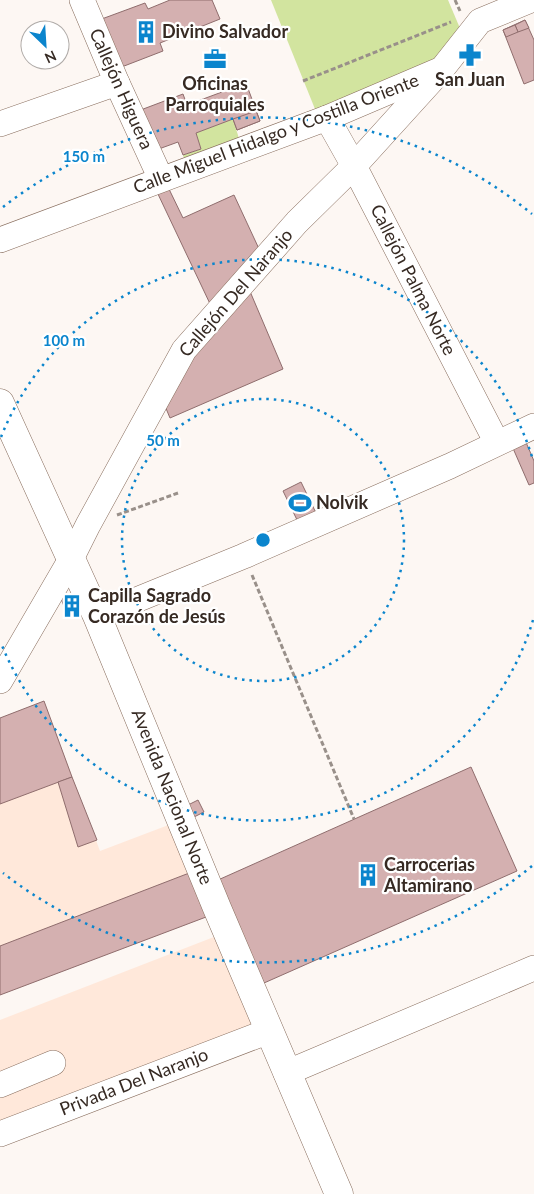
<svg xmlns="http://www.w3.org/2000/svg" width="534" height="1194" font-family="Lato,sans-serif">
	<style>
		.built { fill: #ffe8da }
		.green { fill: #d2e49f }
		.building { fill: #d4b0b0; stroke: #8f6d6d }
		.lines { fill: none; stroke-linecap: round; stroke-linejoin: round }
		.minor-casing { stroke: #886d5d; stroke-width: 26 }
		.major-casing { stroke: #886d5d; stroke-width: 29 }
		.path { stroke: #99908a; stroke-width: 3; stroke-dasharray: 5 2.5; stroke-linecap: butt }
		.minor { stroke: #fff; stroke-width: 25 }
		.major { stroke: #fff; stroke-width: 28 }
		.ring { fill: none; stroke: #0b85cd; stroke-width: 2.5; stroke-dasharray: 2.5 5 }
		.labels { text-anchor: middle; stroke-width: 4.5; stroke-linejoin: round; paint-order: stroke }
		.poi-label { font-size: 18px; font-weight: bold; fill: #362a23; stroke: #fff; text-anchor: start }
		.street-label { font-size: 18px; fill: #362a23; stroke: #fff }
		.centre { fill: #0b85cd; stroke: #fff; stroke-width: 2.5 }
		.ring-label { font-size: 15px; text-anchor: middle; font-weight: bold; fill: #0b85cd; stroke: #fff; stroke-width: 4.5; stroke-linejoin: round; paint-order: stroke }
	</style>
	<rect width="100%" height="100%" fill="#fdf7f3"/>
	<g class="built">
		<path d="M 44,701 L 100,851 L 179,821 L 214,914 L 0,995 L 0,718 Z"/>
		<path d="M 219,935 L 259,1034 L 0,1133 L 0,1020 Z"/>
	</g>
	<g class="green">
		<path d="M 271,0 L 448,0 L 462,33 L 438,65 L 317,114 Z"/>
		<path d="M 233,119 L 241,145 L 187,167 L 183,155 L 201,149 L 196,133 Z"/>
	</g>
	<g class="building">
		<path d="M 170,0 L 212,0 L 220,19 L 160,43 L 163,51 L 119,68 L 99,20 L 145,3 L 148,9 Z"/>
		<path d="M 525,20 L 534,40 L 534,80 L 524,84 L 503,30 Z"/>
		<path d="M 525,20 L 529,28 L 518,32 L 515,25 Z"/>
		<path d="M 515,25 L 518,32 L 506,37 L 503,30 Z"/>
		<path d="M 234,79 L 237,87 L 246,83 L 260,121 L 237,130 L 233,119 L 196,133 L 201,149 L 183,155 L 178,142 L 156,150 L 138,111 L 183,94 L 187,105 L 222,92 L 219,85 Z"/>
		<path d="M 256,111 L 260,121 L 237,130 L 233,119 Z"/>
		<path d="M 168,187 L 183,218 L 234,195 L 260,251 L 212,308 L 157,192 Z"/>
		<path d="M 246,282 L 283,369 L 170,418 L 160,394 Z"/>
		<path d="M 525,440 L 534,461 L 534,483 L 529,485 L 512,446 Z"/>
		<path d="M 301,482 L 317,515 L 299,524 L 283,491 Z"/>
		<path d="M 75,594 L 82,612 L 69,618 L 61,599 Z"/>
		<path d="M 44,701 L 72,777 L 0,804 L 0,718 Z"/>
		<path d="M 471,767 L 517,871 L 264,983 L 218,880 Z"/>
		<path d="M 72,777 L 97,840 L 78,847 L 58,782 Z"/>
		<path d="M 198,800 L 204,812 L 194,817 L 188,805 Z"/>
		<path d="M 197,870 L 214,914 L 0,995 L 0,946 Z"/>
	</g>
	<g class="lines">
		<defs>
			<g id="minor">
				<path d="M 82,0 L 117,83 L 161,179"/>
				<path d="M 327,118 L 354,166 L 497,443"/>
				<path d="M 0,124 L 117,83"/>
				<path d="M 0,240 L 327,118 L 442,69 L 480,21 L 531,0"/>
				<path d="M 97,616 L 244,556 L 450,466 L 534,426"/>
				<path d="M 0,681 L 71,559 L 88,525 L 184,350 L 297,222 L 354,166 L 442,69"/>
				<path d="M 286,1073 L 534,968"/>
				<path d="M 0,1085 L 53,1063"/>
				<path d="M 0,1134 L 269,1031"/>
			</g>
			<path id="major" d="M 0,403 L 97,616 L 217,908 L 339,1194"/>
		</defs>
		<use href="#minor" class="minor-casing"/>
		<use href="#major" class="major-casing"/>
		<g class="path">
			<path d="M 455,0 L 460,11"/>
			<path d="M 303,81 L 451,22"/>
			<path d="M 117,515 L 178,493"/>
			<path d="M 252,575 L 354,819"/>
		</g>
		<use href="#minor" class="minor"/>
		<use href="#major" class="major"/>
	</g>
	<g class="ring">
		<circle cx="263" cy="540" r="141"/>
		<path d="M533 620A282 282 0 0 1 1 643M1 437A282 282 0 0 1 533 460"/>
		<path d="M532 866A423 423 0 0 1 3 873M3 207A423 423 0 0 1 532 214"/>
	</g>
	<defs>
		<symbol id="building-bare" viewBox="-9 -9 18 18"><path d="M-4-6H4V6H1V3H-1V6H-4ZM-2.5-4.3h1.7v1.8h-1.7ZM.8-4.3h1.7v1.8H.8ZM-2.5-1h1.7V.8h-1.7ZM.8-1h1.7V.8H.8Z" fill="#0b85cd" stroke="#fff" stroke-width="2.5" paint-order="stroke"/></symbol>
		<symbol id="pharmacy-bare" viewBox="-9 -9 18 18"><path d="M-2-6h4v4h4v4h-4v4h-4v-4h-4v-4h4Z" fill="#0b85cd" stroke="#fff" stroke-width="2.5" paint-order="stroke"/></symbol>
		<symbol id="office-bare" viewBox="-9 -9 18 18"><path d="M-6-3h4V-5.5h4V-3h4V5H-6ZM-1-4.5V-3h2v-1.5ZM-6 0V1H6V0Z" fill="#0b85cd" stroke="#fff" stroke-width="2.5" paint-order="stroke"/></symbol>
		<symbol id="stadium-bare" viewBox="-9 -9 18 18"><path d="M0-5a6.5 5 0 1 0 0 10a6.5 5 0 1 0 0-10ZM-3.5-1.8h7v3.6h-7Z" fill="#0b85cd" stroke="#fff" stroke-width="2.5" paint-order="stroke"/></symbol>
	</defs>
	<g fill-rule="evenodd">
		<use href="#building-bare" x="130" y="16" width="32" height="32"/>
		<use href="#pharmacy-bare" x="454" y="39" width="32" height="32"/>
		<use href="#office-bare" x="199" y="43" width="32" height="32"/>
		<use href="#stadium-bare" x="284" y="487" width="32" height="32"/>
		<use href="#building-bare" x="56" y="590" width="32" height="32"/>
		<use href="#building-bare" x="352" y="859" width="32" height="32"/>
	</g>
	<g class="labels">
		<g class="poi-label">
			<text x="162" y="38">Divino Salvador</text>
			<text x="470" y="86" text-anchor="middle">San Juan</text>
			<text x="215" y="90" text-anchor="middle">Oficinas<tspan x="215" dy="21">Parroquiales</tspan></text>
			<text x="316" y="509">Nolvik</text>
			<text x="88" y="602">Capilla Sagrado<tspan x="88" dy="21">Corazón de Jesús</tspan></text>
			<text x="384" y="871">Carrocerias<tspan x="384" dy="21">Altamirano</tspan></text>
		</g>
		<g class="street-label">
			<text transform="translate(121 89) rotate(66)" y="6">Callejón Higuera</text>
			<text transform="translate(276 134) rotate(-21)" y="6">Calle Miguel Hidalgo y Costilla Oriente</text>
			<text transform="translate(413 280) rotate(63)" y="6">Callejón Palma Norte</text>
			<text transform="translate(236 293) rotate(-49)" y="6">Callejón Del Naranjo</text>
			<text transform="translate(172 797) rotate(68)" y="6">Avenida Nacional Norte</text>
			<text transform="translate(134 1082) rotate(-21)" y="6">Privada Del Naranjo</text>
		</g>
	</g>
	<circle cx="263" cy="540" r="8" class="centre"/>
	<g class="ring-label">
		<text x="84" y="162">150 m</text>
		<text x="64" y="346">100 m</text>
		<text x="163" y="446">50 m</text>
	</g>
	<g transform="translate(45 45) rotate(155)"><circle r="24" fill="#ffffff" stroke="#afaaa7"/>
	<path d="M0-4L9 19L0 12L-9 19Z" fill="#0b85cd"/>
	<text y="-8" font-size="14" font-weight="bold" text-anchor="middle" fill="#362a23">N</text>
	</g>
</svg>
